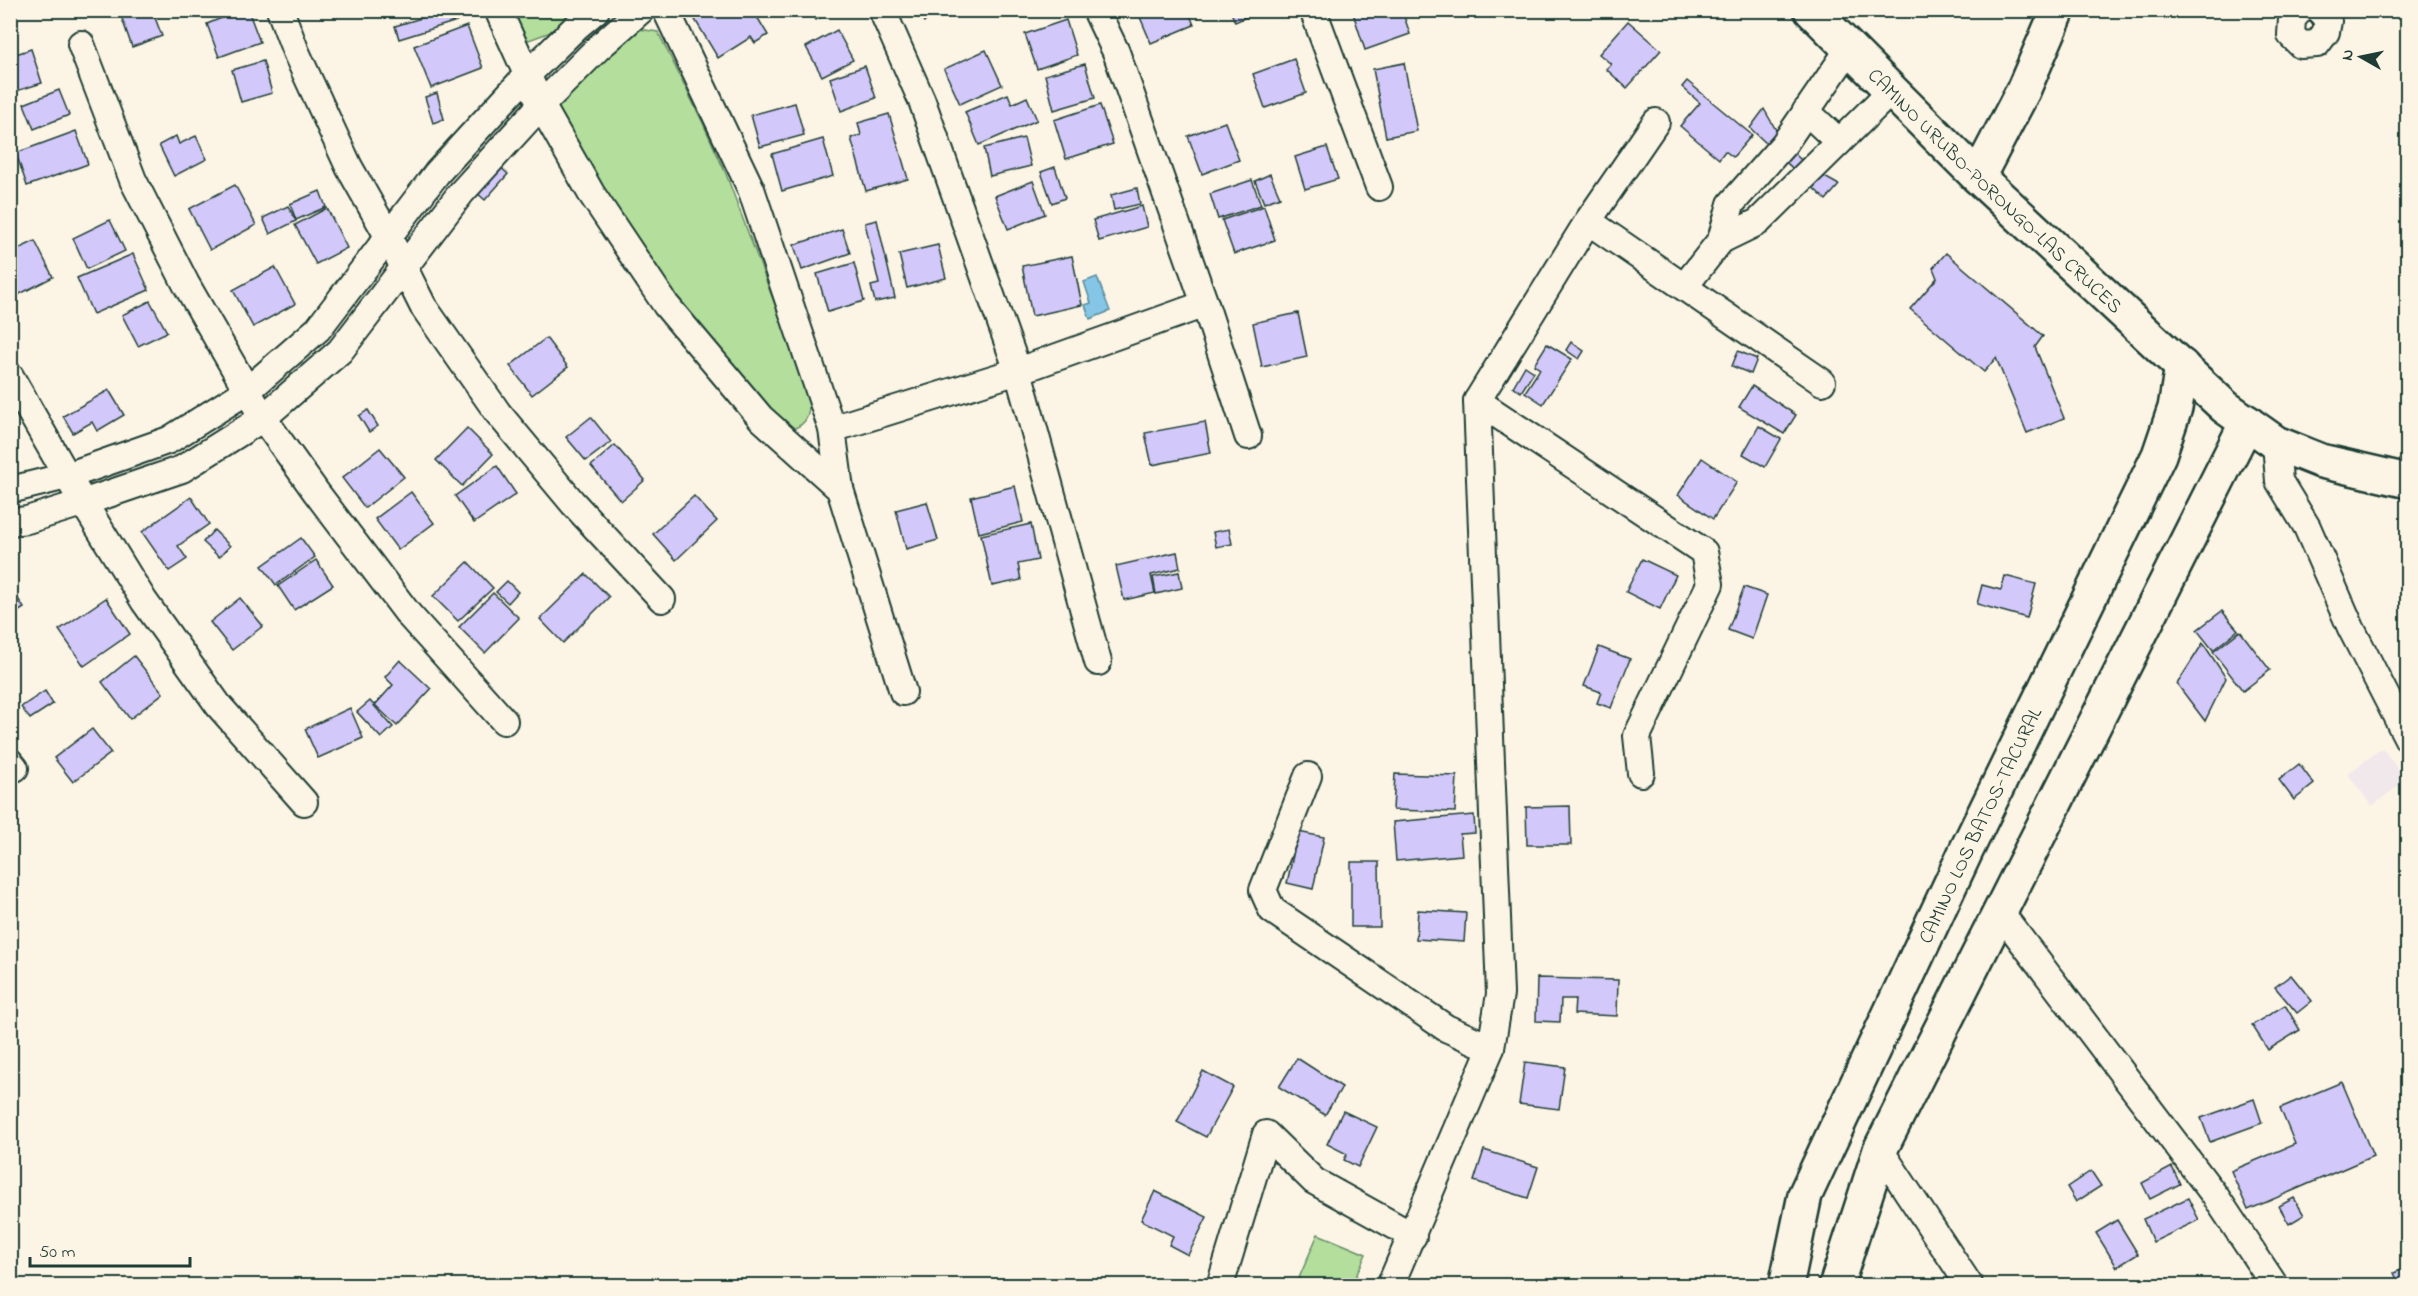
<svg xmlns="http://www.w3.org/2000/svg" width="2418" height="1296" font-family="'Indie Flower',sans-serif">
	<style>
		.built { fill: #f0e8eb }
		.green { fill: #b3de9c; stroke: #698e68; stroke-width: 1.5 }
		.water { fill: #85c5e6; stroke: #5c8f9f; stroke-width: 1.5 }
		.building { fill: #d3c8fa; stroke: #1f3d34; stroke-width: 1.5 }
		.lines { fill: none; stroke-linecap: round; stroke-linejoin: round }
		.minor-casing { stroke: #1f3d34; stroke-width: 30 }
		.tertiary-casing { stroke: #1f3d34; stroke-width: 38 }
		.secondary-casing { stroke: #1f3d34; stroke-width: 38 }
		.minor { stroke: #fcf5e5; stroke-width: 26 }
		.tertiary { stroke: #fcf5e5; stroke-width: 33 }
		.secondary { stroke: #fcf5e5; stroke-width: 33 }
		.labels { text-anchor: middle; stroke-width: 6; stroke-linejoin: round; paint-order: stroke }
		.street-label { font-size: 20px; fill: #1f3d34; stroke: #fcf5e5 }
	</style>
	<rect width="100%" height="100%" fill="#fcf5e5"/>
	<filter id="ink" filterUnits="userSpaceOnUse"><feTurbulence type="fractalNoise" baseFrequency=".0167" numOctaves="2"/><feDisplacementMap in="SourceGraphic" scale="12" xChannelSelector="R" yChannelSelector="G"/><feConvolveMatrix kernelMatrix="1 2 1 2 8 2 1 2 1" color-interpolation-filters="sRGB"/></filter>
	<g filter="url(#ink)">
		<path class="built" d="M 2382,748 L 2406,780 L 2372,806 L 2348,774 Z"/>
		<g class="green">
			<path d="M 508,11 L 579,11 L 548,33 L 529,40 L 516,30 Z"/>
			<path d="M 639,29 L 658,32 L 702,121 L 726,174 L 805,384 C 810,402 814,424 791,429 L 763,408 L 669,289 L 597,181 L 555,106 L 566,91 Z"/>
			<path d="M 1318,1234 L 1366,1254 L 1352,1285 L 1296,1285 Z"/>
		</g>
		<path class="water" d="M 1097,277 L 1110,311 L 1090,319 L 1085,305 L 1091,303 L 1084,282 Z"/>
		<g class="building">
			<path d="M 119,10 L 152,10 L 162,36 L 132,47 Z"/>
			<path d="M 241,10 L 248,10 L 260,42 L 219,57 L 207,24 Z"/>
			<path d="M 429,10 L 453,10 L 457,21 L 399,39 L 395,26 L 431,15 Z"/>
			<path d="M 705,10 L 753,10 L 768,35 L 755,43 L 751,37 L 718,58 L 694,18 Z"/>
			<path d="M 811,10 L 834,10 L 816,20 Z"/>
			<path d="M 919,10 L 949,10 L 924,22 Z"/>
			<path d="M 1137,10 L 1188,10 L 1194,25 L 1151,43 Z"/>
			<path d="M 1230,10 L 1262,10 L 1235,22 Z"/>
			<path d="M 1352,10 L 1402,10 L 1410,34 L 1365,50 Z"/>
			<path d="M 1066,20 L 1077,55 L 1037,69 L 1025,34 Z"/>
			<path d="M 1628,21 L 1661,50 L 1627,88 L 1606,69 L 1611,64 L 1599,54 Z"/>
			<path d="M 467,26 L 483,68 L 431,88 L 414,46 Z"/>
			<path d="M 837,30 L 853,60 L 822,76 L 806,47 Z"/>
			<path d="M 31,49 L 42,83 L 10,93 L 10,56 Z"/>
			<path d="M 986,50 L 1002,85 L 960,104 L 944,69 Z"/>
			<path d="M 1294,59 L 1306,93 L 1265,108 L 1253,74 Z"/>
			<path d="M 263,61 L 272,93 L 241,102 L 232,70 Z"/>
			<path d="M 1404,63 L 1417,131 L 1386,137 L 1373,69 Z"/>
			<path d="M 1085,64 L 1095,98 L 1054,110 L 1045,75 Z"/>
			<path d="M 865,66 L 876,98 L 841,111 L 830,78 Z"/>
			<path d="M 1687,81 L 1752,135 L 1733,157 L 1725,151 L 1719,159 L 1680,126 L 1700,103 L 1682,87 Z"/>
			<path d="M 59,90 L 69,115 L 34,129 L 24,104 Z"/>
			<path d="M 437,93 L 444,119 L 433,123 L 425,97 Z"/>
			<path d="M 1008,94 L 1012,104 L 1027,97 L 1037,120 L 979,145 L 965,112 Z"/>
			<path d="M 795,103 L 804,135 L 760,147 L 751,115 Z"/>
			<path d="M 1100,105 L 1113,144 L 1066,159 L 1054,120 Z"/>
			<path d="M 1764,109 L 1784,144 L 1812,170 L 1839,185 L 1826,200 L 1750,128 Z"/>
			<path d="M 889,114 L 908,179 L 866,191 L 851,138 L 861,135 L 858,123 Z"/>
			<path d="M 1225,122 L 1239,160 L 1202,174 L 1188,136 Z"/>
			<path d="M 76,131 L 88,164 L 27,186 L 16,153 Z"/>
			<path d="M 176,136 L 179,144 L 196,136 L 207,159 L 174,176 L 159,145 Z"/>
			<path d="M 1024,138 L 1031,166 L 990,176 L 984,148 Z"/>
			<path d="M 823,139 L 833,176 L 782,191 L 772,154 Z"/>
			<path d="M 1327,147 L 1338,179 L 1305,189 L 1295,157 Z"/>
			<path d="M 498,165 L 508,174 L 485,200 L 476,192 Z"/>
			<path d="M 1055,167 L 1065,198 L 1052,203 L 1041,172 Z"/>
			<path d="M 1270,174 L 1280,197 L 1264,203 L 1255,181 Z"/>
			<path d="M 1252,180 L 1261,205 L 1218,219 L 1210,194 Z"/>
			<path d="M 1033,181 L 1045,214 L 1008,229 L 995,196 Z"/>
			<path d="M 235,185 L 256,225 L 210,250 L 189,209 Z"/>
			<path d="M 1137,188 L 1140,204 L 1114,210 L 1111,195 Z"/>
			<path d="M 320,191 L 326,207 L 296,220 L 290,204 Z"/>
			<path d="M 288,206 L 296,221 L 270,234 L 263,218 Z"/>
			<path d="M 1142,206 L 1147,227 L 1099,241 L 1093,220 Z"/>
			<path d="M 1264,206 L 1275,240 L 1234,254 L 1222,220 Z"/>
			<path d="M 327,208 L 347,248 L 316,264 L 295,225 Z"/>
			<path d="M 110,220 L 125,251 L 87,269 L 73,238 Z"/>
			<path d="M 877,220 L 895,298 L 875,302 L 871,286 L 879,284 L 865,223 Z"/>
			<path d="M 842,229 L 850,253 L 802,270 L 794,245 Z"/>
			<path d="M 35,241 L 53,277 L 10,299 L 10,253 Z"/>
			<path d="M 938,245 L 946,278 L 907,288 L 899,254 Z"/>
			<path d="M 1946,253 L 2043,336 L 2035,347 L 2064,418 L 2027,433 L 1996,358 L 1984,372 L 1910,309 L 1937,278 L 1933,268 Z"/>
			<path d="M 133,254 L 149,290 L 93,314 L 77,278 Z"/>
			<path d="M 1072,256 L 1082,305 L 1032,316 L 1022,266 Z"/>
			<path d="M 854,263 L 864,301 L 828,312 L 817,274 Z"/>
			<path d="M 275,267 L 295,304 L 253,327 L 233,290 Z"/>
			<path d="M 150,301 L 167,332 L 138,346 L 122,315 Z"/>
			<path d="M 1298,313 L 1307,357 L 1262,367 L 1253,323 Z"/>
			<path d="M 546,338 L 568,367 L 532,395 L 510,366 Z"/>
			<path d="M 1571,342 L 1584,351 L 1579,359 L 1566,350 Z"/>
			<path d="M 1547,344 L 1572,359 L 1543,404 L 1525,392 L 1540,369 L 1534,365 Z"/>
			<path d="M 1738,351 L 1757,359 L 1751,374 L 1732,366 Z"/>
			<path d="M 1525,366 L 1534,372 L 1521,392 L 1513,387 Z"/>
			<path d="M 1752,386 L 1796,415 L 1784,434 L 1739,407 Z"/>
			<path d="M 109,390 L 124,415 L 97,431 L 92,422 L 73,433 L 63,416 Z"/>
			<path d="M 368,410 L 378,426 L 369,432 L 359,416 Z"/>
			<path d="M 591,417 L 611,442 L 586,461 L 566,437 Z"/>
			<path d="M 1205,422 L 1211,453 L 1152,465 L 1145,433 Z"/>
			<path d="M 1759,426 L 1781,439 L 1765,467 L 1743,454 Z"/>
			<path d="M 467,428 L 493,454 L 462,486 L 436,460 Z"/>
			<path d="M 615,445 L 645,480 L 621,501 L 591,466 Z"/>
			<path d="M 380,448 L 404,477 L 365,508 L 342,478 Z"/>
			<path d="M 1702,458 L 1737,482 L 1713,519 L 1678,495 Z"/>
			<path d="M 497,466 L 516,494 L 474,523 L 455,496 Z"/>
			<path d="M 1015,486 L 1023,522 L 979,533 L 971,497 Z"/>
			<path d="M 411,492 L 434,523 L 398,550 L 375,519 Z"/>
			<path d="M 694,496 L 717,521 L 676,560 L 653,534 Z"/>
			<path d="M 191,497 L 209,524 L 178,546 L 187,559 L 169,571 L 142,532 Z"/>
			<path d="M 927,502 L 938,540 L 906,549 L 896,510 Z"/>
			<path d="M 1031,524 L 1038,560 L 1018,564 L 1021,580 L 992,586 L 981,535 Z"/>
			<path d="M 1229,529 L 1232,544 L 1216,547 L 1213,532 Z"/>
			<path d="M 214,530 L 230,546 L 219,557 L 203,542 Z"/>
			<path d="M 301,538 L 315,557 L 276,585 L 262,566 Z"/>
			<path d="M 1177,552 L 1180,568 L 1151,575 L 1155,593 L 1124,600 L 1116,566 Z"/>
			<path d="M 1642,559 L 1676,575 L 1660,609 L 1626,592 Z"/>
			<path d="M 316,560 L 333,585 L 294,610 L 278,586 Z"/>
			<path d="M 468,562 L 493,588 L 458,621 L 433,596 Z"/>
			<path d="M 1179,572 L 1182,588 L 1156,594 L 1153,577 Z"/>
			<path d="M 586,574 L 609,597 L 563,643 L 540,619 Z"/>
			<path d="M 2005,576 L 2036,584 L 2027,618 L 1977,604 L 1982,585 L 2001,590 Z"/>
			<path d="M 507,581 L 518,592 L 508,603 L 496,592 Z"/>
			<path d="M 10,586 L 24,608 L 10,617 Z"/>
			<path d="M 1744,587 L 1767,595 L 1752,639 L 1728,630 Z"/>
			<path d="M 493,593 L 519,618 L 485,653 L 459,627 Z"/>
			<path d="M 106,598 L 130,634 L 84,666 L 59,630 Z"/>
			<path d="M 240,598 L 263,626 L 232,650 L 210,622 Z"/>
			<path d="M 2222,611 L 2238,630 L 2213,650 L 2197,630 Z"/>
			<path d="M 2240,631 L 2270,670 L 2243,691 L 2213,652 Z"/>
			<path d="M 2203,643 L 2226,678 L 2205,721 L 2177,684 Z"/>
			<path d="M 1599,647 L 1630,659 L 1611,708 L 1597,703 L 1601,692 L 1584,686 Z"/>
			<path d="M 134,656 L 163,693 L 130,719 L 102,682 Z"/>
			<path d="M 400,660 L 431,689 L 397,726 L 375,705 L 393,685 L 385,677 Z"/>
			<path d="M 45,691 L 53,704 L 30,719 L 21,707 Z"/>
			<path d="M 370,701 L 393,727 L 381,738 L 357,712 Z"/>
			<path d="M 350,708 L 363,738 L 318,758 L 305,729 Z"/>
			<path d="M 92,729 L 111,753 L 73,782 L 54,758 Z"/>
			<path d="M 2299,764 L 2314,784 L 2294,800 L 2279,780 Z"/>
			<path d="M 1395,774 L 1457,776 L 1455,812 L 1393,810 Z"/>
			<path d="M 1570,806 L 1571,845 L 1527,845 L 1526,807 Z"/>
			<path d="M 1474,815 L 1475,833 L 1460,834 L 1462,855 L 1396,861 L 1393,822 Z"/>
			<path d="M 1298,832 L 1324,837 L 1313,889 L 1287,883 Z"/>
			<path d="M 1351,862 L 1379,862 L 1380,927 L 1351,927 Z"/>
			<path d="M 1418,910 L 1466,913 L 1464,942 L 1416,939 Z"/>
			<path d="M 2291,975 L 2312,1001 L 2297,1013 L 2275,987 Z"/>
			<path d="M 1537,978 L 1618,980 L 1617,1016 L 1574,1014 L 1575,999 L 1561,999 L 1560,1022 L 1536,1021 Z"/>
			<path d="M 2285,1005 L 2300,1030 L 2268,1050 L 2252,1025 Z"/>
			<path d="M 1297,1058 L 1342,1087 L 1325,1115 L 1279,1087 Z"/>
			<path d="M 1525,1062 L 1565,1067 L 1559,1109 L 1519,1104 Z"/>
			<path d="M 1203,1071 L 1233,1087 L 1206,1137 L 1177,1122 Z"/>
			<path d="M 2342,1082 L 2373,1156 L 2248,1210 L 2231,1171 L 2295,1144 L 2280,1108 Z"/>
			<path d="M 2254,1099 L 2262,1123 L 2210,1142 L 2201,1118 Z"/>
			<path d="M 1343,1111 L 1377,1127 L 1358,1167 L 1344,1160 L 1347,1154 L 1327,1144 Z"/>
			<path d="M 1484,1150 L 1538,1167 L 1528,1198 L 1474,1181 Z"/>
			<path d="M 2172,1167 L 2180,1184 L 2150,1199 L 2142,1183 Z"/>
			<path d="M 2091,1171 L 2101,1186 L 2076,1202 L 2067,1187 Z"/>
			<path d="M 1155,1191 L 1207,1217 L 1188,1255 L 1169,1245 L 1173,1236 L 1141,1220 Z"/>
			<path d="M 2188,1198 L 2199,1220 L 2153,1242 L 2143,1219 Z"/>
			<path d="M 2294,1198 L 2304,1215 L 2289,1224 L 2279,1206 Z"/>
			<path d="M 2408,1212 L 2408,1232 L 2405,1233 L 2399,1214 Z"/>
			<path d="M 2117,1220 L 2138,1254 L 2117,1267 L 2096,1233 Z"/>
			<path d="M 2408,1267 L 2408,1286 L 2400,1286 L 2394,1273 Z"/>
		</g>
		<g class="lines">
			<defs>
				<g id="minor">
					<path d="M 280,10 L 296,52 L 349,167 L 388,236 L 423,306 L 498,413 L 573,503 L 662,599"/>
					<path d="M 498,10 L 541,105 L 591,193 L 666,305 L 761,418 L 840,489"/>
					<path d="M 666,10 L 751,189 L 832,429 L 840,489 L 903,692"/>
					<path d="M 882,10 L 922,101 L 1018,371 L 1098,662"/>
					<path d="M 1096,10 L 1116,52 L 1205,304 L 1248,436"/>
					<path d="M 1313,10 L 1379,187"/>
					<path d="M 2300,10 L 2292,19 L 2291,35 L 2301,45 L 2317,44 L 2326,32 L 2328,21 L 2320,10"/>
					<path d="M 81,44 L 133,180 L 186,284 L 263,418 L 316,492 L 409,615 L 504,721"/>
					<path d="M 1806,111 L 1839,142"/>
					<path d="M 1588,221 L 1822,382"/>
					<path d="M 1721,240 L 1758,222 L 1891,91"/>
					<path d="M 1684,287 L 1721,240 L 1731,204 L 1784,144 L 1849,49"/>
					<path d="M 10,376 L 67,476 L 144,601 L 219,706 L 304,802"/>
					<path d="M 1477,401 L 1704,552 L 1710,584 L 1637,736 L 1641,773"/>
					<path d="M 832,429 L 1018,371 L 1205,304"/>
					<path d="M 2276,443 L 2279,481 L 2307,527 L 2351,628 L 2408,739"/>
					<path d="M 10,490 L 67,476 L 169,440 L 247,391 L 318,329 L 437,173 L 527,75 L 577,26 L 596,10"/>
					<path d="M 10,522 L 27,520 L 85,502 L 182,469 L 263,418 L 340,351 L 461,193 L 541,105 L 598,48 L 641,10"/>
					<path d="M 10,762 L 15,768"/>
					<path d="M 1308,776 L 1263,890 L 1272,910 L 1446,1028 L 1491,1048"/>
					<path d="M 2000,912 L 2216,1197 L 2275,1286"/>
					<path d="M 1880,1150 L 1970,1286"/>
					<path d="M 1220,1286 L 1266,1134 L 1314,1181 L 1413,1236"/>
					<path d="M 1390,1286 L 1491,1048 L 1500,994 L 1477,401 L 1588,221 L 1656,122"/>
				</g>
				<g id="tertiary">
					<path d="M 1978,177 L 2023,91 L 2058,10"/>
					<path id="s1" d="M 1786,1286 L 1805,1195 L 1966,851 L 2159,455 L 2175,408 L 2182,366"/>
					<path d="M 1836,1286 L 1880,1150 L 2247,422"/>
				</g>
				<g id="secondary">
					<path id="s2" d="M 1811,10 L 1978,177 L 2225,407 L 2276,443 L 2321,461 L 2408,481"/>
				</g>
			</defs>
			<use href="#minor" class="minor-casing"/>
			<use href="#tertiary" class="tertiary-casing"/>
			<use href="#secondary" class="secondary-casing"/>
			<use href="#minor" class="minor"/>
			<use href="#tertiary" class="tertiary"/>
			<use href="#secondary" class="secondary"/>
		</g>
	</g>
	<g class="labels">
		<g class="street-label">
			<text dy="7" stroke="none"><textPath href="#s2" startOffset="258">CAMINO URUBO-PORONGO-LAS CRUCES</textPath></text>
			<text dy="7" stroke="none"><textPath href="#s1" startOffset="502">CAMINO LOS BATOS-TACURAL</textPath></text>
		</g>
	</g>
	<rect width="2418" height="1296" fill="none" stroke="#fcf5e5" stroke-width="36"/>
	<rect x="18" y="18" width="2382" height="1260" fill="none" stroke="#1f3d34" stroke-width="2" filter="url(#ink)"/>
	<g transform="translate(2361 57) rotate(279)" stroke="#fcf5e5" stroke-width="4.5" paint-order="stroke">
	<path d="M0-4.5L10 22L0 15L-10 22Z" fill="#1f3d34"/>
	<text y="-9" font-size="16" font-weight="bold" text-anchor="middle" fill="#1f3d34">N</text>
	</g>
	<path d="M30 1257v9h160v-9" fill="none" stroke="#1f3d34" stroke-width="3"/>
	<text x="39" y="1257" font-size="18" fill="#1f3d34" stroke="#fcf5e5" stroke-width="4.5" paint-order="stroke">50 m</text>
</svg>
